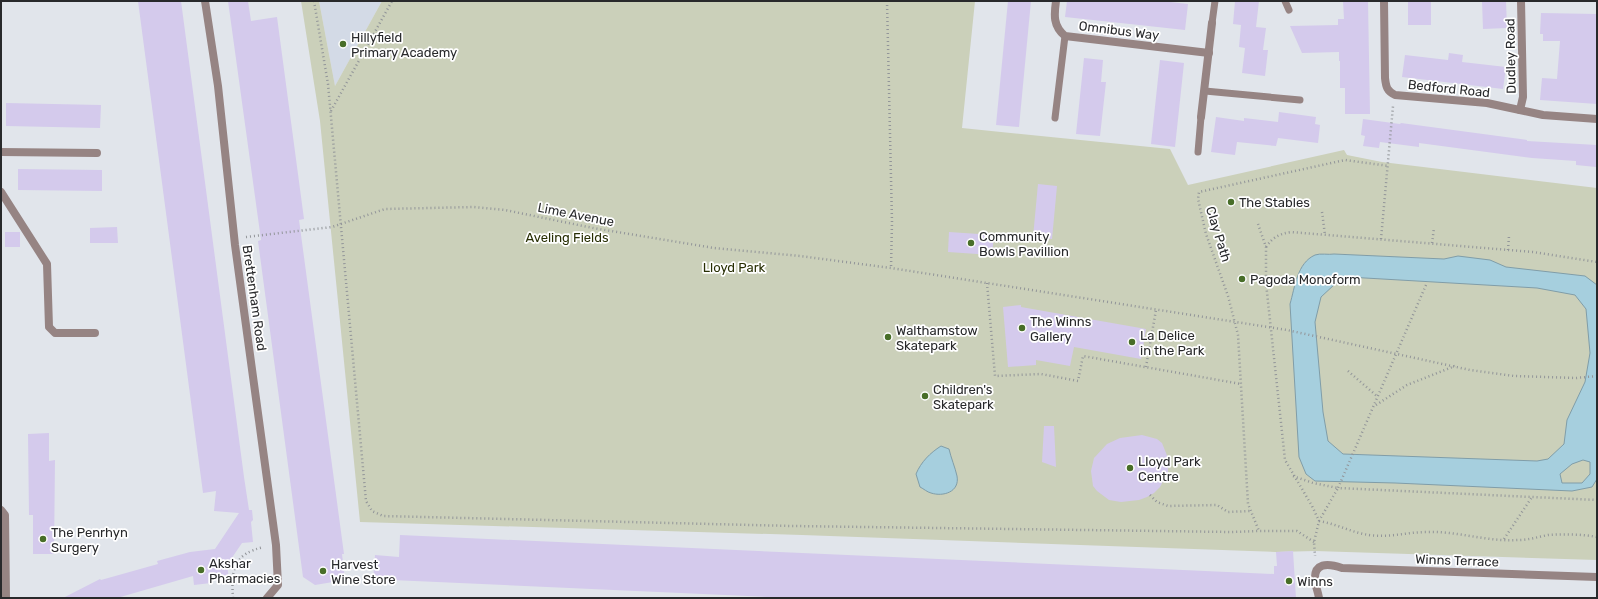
<svg xmlns="http://www.w3.org/2000/svg" width="1598" height="599" font-family="Rubik,sans-serif">
	<style>
		.built { fill: #d3dae6 }
		.green { fill: #cbd0ba }
		.water { fill: #a6cfde; stroke: #809da8; fill-rule: evenodd }
		.building { fill: #d4caec }
		.lines { fill: none; stroke-linecap: round; stroke-linejoin: round }
		.path { stroke: #929599; stroke-width: 2.5; stroke-dasharray: 1 3; stroke-linecap: butt }
		.service { stroke: #968483; stroke-width: 7 }
		.minor { stroke: #968483; stroke-width: 8 }
		.poi-dot { fill: #486e28; stroke: #fff; stroke-width: 1.5 }
		.labels { text-anchor: middle; stroke-width: 3.5; stroke-linejoin: round; paint-order: stroke }
		.street-label { font-size: 13px; fill: #28292b; stroke: #fff }
		.poi-label { font-size: 13px; fill: #28292b; stroke: #fff; text-anchor: start }
		.park-label { font-size: 13px; fill: #282f04; stroke: #fff }
	</style>
	<rect width="100%" height="100%" fill="#e1e5eb"/>
	<path class="built" d="M 319,1 L 382,1 L 335,86 Z"/>
	<path class="green" d="M 301,1 L 319,1 L 335,86 L 382,1 L 975,1 L 962,128 L 1170,149 L 1188,185 L 1344,150 L 1347,155 L 1382,162 L 1597,188 L 1597,560 L 1315,551 L 1276,552 L 802,535 L 360,522 L 320,121 Z"/>
	<g class="water">
		<path d="M 1334,254 L 1444,259 L 1458,256 L 1490,260 L 1506,267 L 1585,276 L 1597,285 L 1597,479 L 1592,487 L 1572,491 L 1395,483 L 1315,481 L 1306,474 L 1299,457 L 1290,304 C 1295,287 1297,263 1315,255 C 1320,253 1329,255 1334,254 ZM 1348,277 L 1537,288 L 1575,295 L 1586,309 L 1590,353 L 1585,382 L 1567,420 L 1564,444 L 1548,459 L 1537,461 L 1343,454 L 1328,441 L 1323,412 L 1315,322 L 1321,297 L 1335,284 ZM 1583,460 L 1590,462 L 1590,474 L 1582,483 L 1562,483 L 1560,474 L 1572,464 Z"/>
		<path d="M 941,446 L 949,449 C 951,458 955,467 957,476 C 960,492 943,497 931,493 C 927,492 924,489 920,487 L 916,474 C 921,462 930,453 941,446 Z"/>
	</g>
	<g class="building">
		<path d="M 138,1 L 181,1 L 244,477 L 249,510 L 252,510 L 253,520 L 251,522 L 253,542 L 242,543 L 227,565 L 229,579 L 211,581 L 211,583 L 194,585 L 193,576 L 117,598 L 63,598 L 100,579 L 101,580 L 158,564 L 157,561 L 190,552 L 215,549 L 239,513 L 214,511 L 216,491 L 203,493 Z"/>
		<path d="M 228,1 L 248,1 L 251,21 L 277,17 L 304,219 L 299,220 L 344,554 L 342,554 L 345,580 L 315,585 L 303,577 L 258,241 L 261,240 Z"/>
		<path d="M 1008,1 L 1031,1 L 1019,127 L 996,125 Z"/>
		<path d="M 1067,1 L 1162,1 L 1188,4 L 1185,30 L 1065,17 Z"/>
		<path d="M 1235,1 L 1259,1 L 1256,27 L 1266,28 L 1263,50 L 1268,50 L 1265,76 L 1242,73 L 1245,48 L 1239,47 L 1241,25 L 1233,24 Z"/>
		<path d="M 1343,1 L 1368,1 L 1370,114 L 1345,114 L 1345,88 L 1340,88 L 1340,61 L 1339,61 L 1339,52 L 1302,53 L 1290,26 L 1338,25 L 1338,19 L 1344,19 Z"/>
		<rect x="1408" y="1" width="23" height="24"/>
		<path d="M 1482,1 L 1506,1 L 1507,28 L 1483,29 Z"/>
		<path d="M 1541,13 L 1597,14 L 1597,104 L 1540,100 L 1542,78 L 1557,79 L 1560,41 L 1543,41 L 1543,34 L 1540,34 Z"/>
		<path d="M 1449,53 L 1463,55 L 1462,62 L 1506,67 L 1503,89 L 1402,77 L 1405,55 L 1448,60 Z"/>
		<path d="M 1084,58 L 1103,60 L 1101,82 L 1106,82 L 1100,136 L 1076,134 Z"/>
		<path d="M 1160,60 L 1184,63 L 1175,147 L 1151,144 Z"/>
		<path d="M 6,103 L 101,105 L 100,128 L 6,126 Z"/>
		<path d="M 1279,112 L 1316,117 L 1315,124 L 1320,125 L 1318,143 L 1278,138 L 1276,146 L 1237,142 L 1235,155 L 1211,152 L 1216,117 L 1244,121 L 1244,118 L 1278,122 Z"/>
		<path d="M 1363,119 L 1400,124 L 1401,123 L 1527,140 L 1527,141 L 1597,145 L 1596,167 L 1576,165 L 1576,161 L 1532,158 L 1419,143 L 1419,147 L 1380,142 L 1379,148 L 1363,146 L 1365,136 L 1361,135 Z"/>
		<path d="M 18,169 L 102,170 L 102,191 L 18,190 Z"/>
		<path d="M 1038,184 L 1057,186 L 1052,239 L 1033,237 Z"/>
		<path d="M 117,227 L 118,243 L 90,243 L 90,228 Z"/>
		<rect x="5" y="232" width="15" height="15"/>
		<path d="M 949,232 L 994,235 L 992,255 L 948,252 Z"/>
		<path d="M 1021,305 L 1021,307 L 1146,329 L 1141,359 L 1074,347 L 1070,366 L 1036,360 L 1036,365 L 1008,367 L 1003,307 Z"/>
		<path d="M 1044,426 L 1054,426 L 1056,467 L 1042,462 Z"/>
		<path d="M 49,433 L 49,461 L 55,460 L 54,554 L 33,554 L 33,515 L 29,515 L 28,434 Z"/>
		<path d="M 1142,435 L 1157,439 L 1162,443 L 1168,458 L 1168,472 L 1160,487 L 1154,493 L 1147,497 L 1139,500 L 1121,502 L 1109,500 L 1097,491 L 1093,486 L 1091,471 L 1094,458 L 1107,444 L 1120,438 Z"/>
		<path d="M 400,535 L 1274,574 L 1274,566 L 1277,566 L 1276,552 L 1293,551 L 1296,598 L 789,598 L 392,580 L 391,583 L 373,582 L 375,555 L 399,557 Z"/>
	</g>
	<g class="lines">
		<g class="path">
			<path d="M 314,1 L 328,84 L 366,501 L 372,511 L 383,516 L 793,526 L 1231,532 L 1259,531"/>
			<path d="M 887,1 L 892,222 L 891,268"/>
			<path d="M 331,111 L 392,1"/>
			<path d="M 1322,212 L 1325,235"/>
			<path d="M 1258,224 L 1266,247 L 1266,283 L 1285,460 L 1312,506 L 1319,521"/>
			<path d="M 246,237 L 332,227 L 385,209 L 474,207 L 505,210 L 593,228 L 714,248 L 800,256 L 891,268 L 1287,330 L 1470,370 L 1514,376 L 1576,378 L 1597,376"/>
			<path d="M 1381,239 L 1393,106"/>
			<path d="M 1432,243 L 1434,228"/>
			<path d="M 1266,247 C 1273,237 1279,234 1291,232 L 1533,252 L 1597,262"/>
			<path d="M 1508,250 L 1509,236"/>
			<path d="M 987,283 L 995,376 L 1041,374 L 1078,381 L 1083,356 L 1241,384"/>
			<path d="M 1426,285 L 1338,488 L 1597,500"/>
			<path d="M 1146,367 L 1156,310"/>
			<path d="M 1348,371 L 1378,397"/>
			<path d="M 1376,405 L 1407,385 L 1455,366"/>
			<path d="M 1293,476 L 1313,483 L 1338,488 L 1319,521 L 1314,542 L 1315,556"/>
			<path d="M 1150,495 L 1157,502 L 1168,506 L 1217,505 L 1228,512 L 1250,511"/>
			<path d="M 1319,521 C 1337,524 1353,533 1369,535 C 1389,538 1407,532 1427,532 C 1458,531 1487,542 1518,540 C 1528,540 1538,537 1548,535 C 1564,534 1581,534 1597,537"/>
			<path d="M 1504,539 L 1532,497"/>
			<path d="M 1314,542 L 1297,531 L 1259,531 L 1248,504 L 1238,335 L 1228,296 L 1206,234 L 1198,199 L 1199,192 L 1345,160 L 1389,166"/>
			<path d="M 233,598 C 231,570 233,554 264,547"/>
		</g>
		<g class="service">
			<path d="M 1285,1 L 1289,10"/>
			<path d="M 1212,23 L 1215,1"/>
			<path d="M 1205,91 L 1300,100"/>
			<path d="M 1055,118 L 1065,36"/>
			<path d="M 1198,152 L 1201,117"/>
		</g>
		<g class="minor">
			<path d="M 205,1 L 218,86 L 235,245 L 276,545 L 278,585 L 267,598"/>
			<path d="M 1056,1 C 1054,15 1053,26 1065,36 L 1209,53"/>
			<path d="M 1384,1 L 1385,78 C 1386,87 1387,91 1395,95 L 1487,103 L 1543,115 L 1597,119"/>
			<path d="M 1520,110 L 1523,97 L 1521,1"/>
			<path d="M 1201,117 L 1212,23"/>
			<path d="M 1,152 L 97,153"/>
			<path d="M 1,192 L 47,264 L 49,327 L 55,333 L 95,333"/>
			<path d="M 1,510 L 5,515 L 6,598"/>
			<path d="M 1319,598 C 1318,592 1316,587 1315,582 C 1313,562 1328,563 1342,568 L 1597,577"/>
		</g>
	</g>
	<g class="poi-dot">
		<circle cx="343" cy="44" r="4"/>
		<circle cx="1231" cy="202" r="4"/>
		<circle cx="971" cy="243" r="4"/>
		<circle cx="1242" cy="279" r="4"/>
		<circle cx="1022" cy="328" r="4"/>
		<circle cx="888" cy="337" r="4"/>
		<circle cx="1132" cy="342" r="4"/>
		<circle cx="925" cy="396" r="4"/>
		<circle cx="1130" cy="468" r="4"/>
		<circle cx="43" cy="539" r="4"/>
		<circle cx="201" cy="570" r="4"/>
		<circle cx="323" cy="571" r="4"/>
		<circle cx="1289" cy="581" r="4"/>
	</g>
	<g class="labels">
		<g class="street-label">
			<text transform="translate(1119 30) rotate(7)" y="5">Omnibus Way</text>
			<text transform="translate(1510 56) rotate(-91)" y="5">Dudley Road</text>
			<text transform="translate(1449 88) rotate(6)" y="5">Bedford Road</text>
			<text transform="translate(576 214) rotate(11)" y="5">Lime Avenue</text>
			<text transform="translate(1219 234) rotate(73)" y="5">Clay Path</text>
			<text transform="translate(255 298) rotate(82)" y="5">Brettenham Road</text>
			<text transform="translate(1457 560) rotate(2)" y="5">Winns Terrace</text>
		</g>
		<g class="poi-label">
			<text x="351" y="42">Hillyfield<tspan x="351" dy="15">Primary Academy</tspan></text>
			<text x="1239" y="207">The Stables</text>
			<text x="979" y="241">Community<tspan x="979" dy="15">Bowls Pavillion</tspan></text>
			<text x="1250" y="284">Pagoda Monoform</text>
			<text x="1030" y="326">The Winns<tspan x="1030" dy="15">Gallery</tspan></text>
			<text x="896" y="335">Walthamstow<tspan x="896" dy="15">Skatepark</tspan></text>
			<text x="1140" y="340">La Delice<tspan x="1140" dy="15">in the Park</tspan></text>
			<text x="933" y="394">Children's<tspan x="933" dy="15">Skatepark</tspan></text>
			<text x="1138" y="466">Lloyd Park<tspan x="1138" dy="15">Centre</tspan></text>
			<text x="51" y="537">The Penrhyn<tspan x="51" dy="15">Surgery</tspan></text>
			<text x="209" y="568">Akshar<tspan x="209" dy="15">Pharmacies</tspan></text>
			<text x="331" y="569">Harvest<tspan x="331" dy="15">Wine Store</tspan></text>
			<text x="1297" y="586">Winns</text>
		</g>
		<g class="park-label">
			<text x="567" y="242">Aveling Fields</text>
			<text x="734" y="272">Lloyd Park</text>
		</g>
	</g>
	<rect width="1598" height="599" fill="none" stroke="#28292b" stroke-width="4"/>
</svg>
